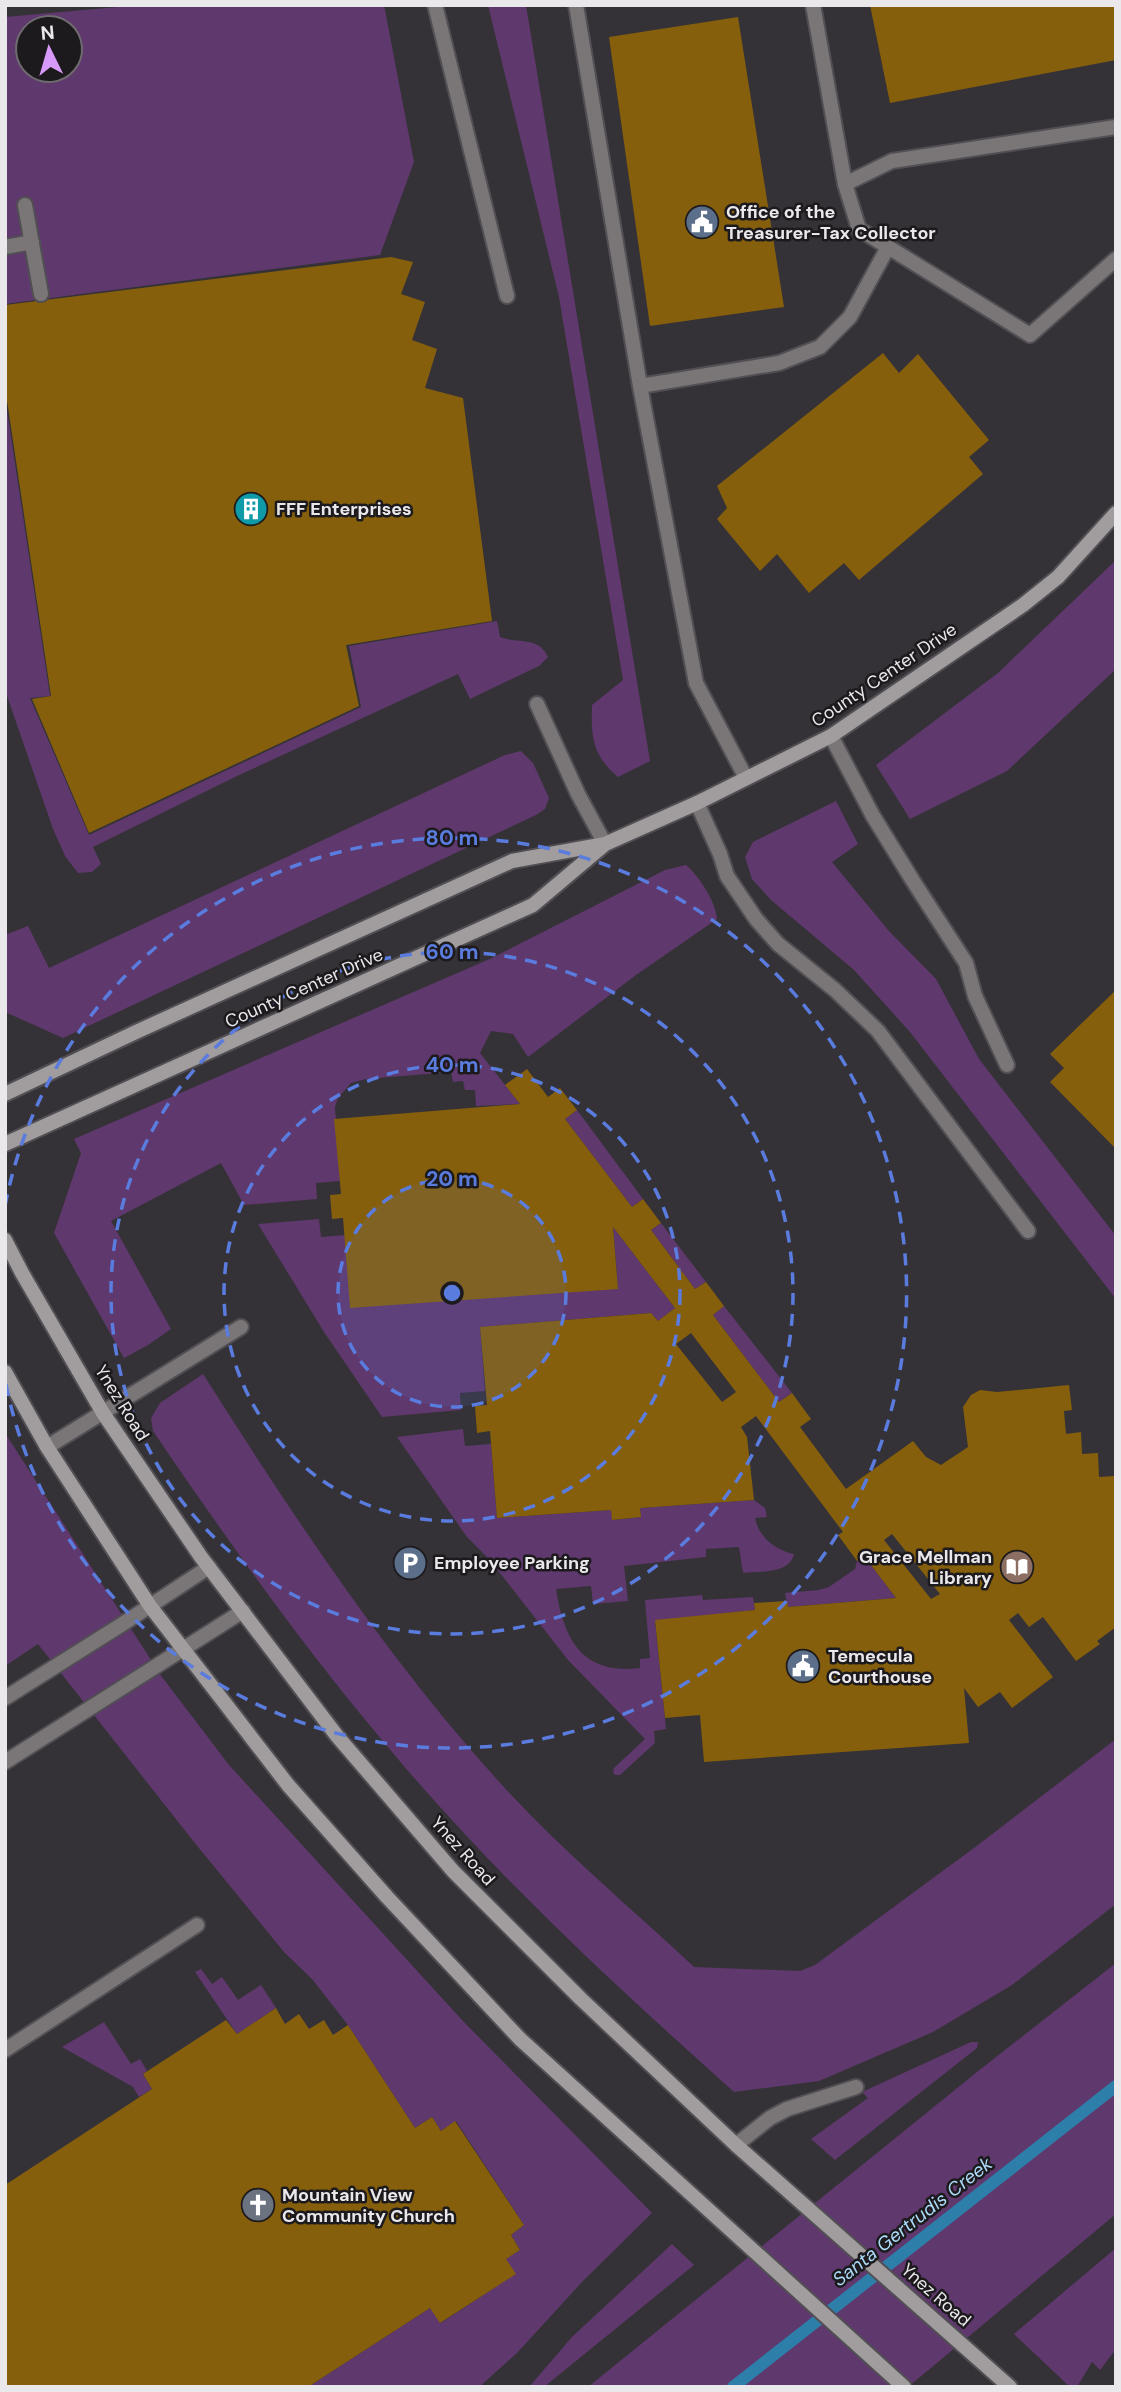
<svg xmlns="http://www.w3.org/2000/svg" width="1121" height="2392" font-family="'DM Sans',sans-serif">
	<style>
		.green { fill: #5f386d; fill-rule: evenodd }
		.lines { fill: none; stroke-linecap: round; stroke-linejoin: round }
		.stream { stroke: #2d7faa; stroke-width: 12 }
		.building { fill: #865f0c; fill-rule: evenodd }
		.lane-casing { stroke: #524f54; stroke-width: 18 }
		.secondary-casing { stroke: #524f54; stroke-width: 18 }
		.lane { stroke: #7a7677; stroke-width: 14 }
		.secondary { stroke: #a19c9d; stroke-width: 14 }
		.ring { fill: none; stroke: #5a7cde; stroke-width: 3.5; stroke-dasharray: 12 9 }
		.labels { text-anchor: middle; stroke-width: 5; stroke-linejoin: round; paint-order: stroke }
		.poi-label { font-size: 18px; font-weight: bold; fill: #eae8eb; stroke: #1c1a1d; text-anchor: start }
		.street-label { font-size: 18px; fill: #eae8eb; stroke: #1c1a1d }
		.water-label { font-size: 19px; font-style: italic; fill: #abdaf7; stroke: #1c1a1d }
		.centre { fill: #5a7cde; stroke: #1c1a1d; stroke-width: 3.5 }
		.ring-label { font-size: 21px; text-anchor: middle; font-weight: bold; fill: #5a7cde; stroke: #1c1a1d; stroke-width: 5; stroke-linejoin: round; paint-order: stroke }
	</style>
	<rect width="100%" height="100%" fill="#353237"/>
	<g class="green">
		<path d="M 141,5 L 384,5 L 414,162 L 380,255 L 5,304 L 5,17 ZM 28,28 L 70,28 L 70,70 L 28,70 Z"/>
		<path d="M 488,5 L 526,5 L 650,761 L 618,777 C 592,755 591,737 592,705 L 623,680 L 559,297 Z"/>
		<path d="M 5,397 L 50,696 L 30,698 L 89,835 L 361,707 L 349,646 L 497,621 L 500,637 C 518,644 539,636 548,657 L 539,666 L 470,699 L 458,674 L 237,776 L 93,847 L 101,864 L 92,872 L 78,873 L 65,856 L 53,829 L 5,690 Z"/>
		<path d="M 1116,560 L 1116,669 L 1007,771 L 910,819 L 876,765 L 998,673 Z"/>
		<path d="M 521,751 L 533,763 L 549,798 L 545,809 L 536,815 L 63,1038 L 5,1012 L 5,935 L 28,926 L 49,968 L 505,755 Z"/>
		<path d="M 836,801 L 858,844 L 832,862 L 888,930 L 936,979 L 979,1059 L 1116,1236 L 1116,1299 L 910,1032 L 854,970 L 771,900 L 752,879 L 745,857 L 753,842 Z"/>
		<path d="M 686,865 C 699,876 716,902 717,919 L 636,975 L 528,1057 L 513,1034 L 491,1031 L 480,1053 L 520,1104 L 476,1106 L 475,1090 L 465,1090 L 463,1081 L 453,1082 L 451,1072 L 366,1079 L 351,1083 L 338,1098 L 335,1107 L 340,1181 L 316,1183 L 317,1199 L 244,1205 L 221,1163 L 111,1221 L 171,1329 L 148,1345 L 124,1358 L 54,1233 L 81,1153 L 74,1139 L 492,958 L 665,870 Z"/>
		<path d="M 577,1110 L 643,1199 L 632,1207 L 565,1119 Z"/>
		<path d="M 319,1219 L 321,1237 L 345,1235 L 618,1289 L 613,1227 L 675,1308 L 658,1321 L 651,1313 L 480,1327 L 485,1391 L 460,1393 L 461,1410 L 382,1417 L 324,1332 L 258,1224 Z"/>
		<path d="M 661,1223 L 706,1282 L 695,1289 L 651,1230 Z"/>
		<path d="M 724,1306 L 792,1393 L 779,1402 L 713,1315 Z"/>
		<path d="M 203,1374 C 294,1517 387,1659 502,1785 C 561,1850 630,1907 694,1967 L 800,1971 L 815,1965 L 978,1845 L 1116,1739 L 1116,1904 L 1012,1985 L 933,2032 L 819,2081 L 734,2092 C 618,1988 504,1883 403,1765 C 312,1659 231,1546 153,1431 L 151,1418 L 160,1403 Z"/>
		<path d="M 463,1429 L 465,1446 L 491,1444 L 497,1518 L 611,1510 L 613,1520 L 641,1517 L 640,1508 L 754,1500 L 765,1508 L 767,1517 L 755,1518 C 759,1538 776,1550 794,1554 C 790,1574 760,1571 743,1573 L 739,1547 L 706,1549 L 706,1557 L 624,1566 L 628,1601 L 593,1604 L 591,1586 L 556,1589 C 564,1641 583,1675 640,1668 L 640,1659 L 650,1658 L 645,1600 L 702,1595 L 703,1600 L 753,1597 L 755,1610 L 655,1621 L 666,1729 L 654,1731 L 655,1743 L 620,1775 L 615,1775 L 613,1772 L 614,1768 L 645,1739 L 568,1660 L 489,1559 L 467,1537 L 397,1437 Z"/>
		<path d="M 5,1433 L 162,1677 L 229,1765 L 462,2020 L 652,2213 L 582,2282 L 517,2353 L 479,2387 L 308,2387 L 430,2308 L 441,2323 L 515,2274 L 506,2259 L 520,2250 L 511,2235 L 524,2225 L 456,2121 L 441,2131 L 432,2117 L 415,2128 L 348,2025 L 312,1979 L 284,1952 L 194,1842 L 38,1644 L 5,1666 Z"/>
		<path d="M 864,1556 L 896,1598 L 788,1607 L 785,1593 L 819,1590 L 829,1587 L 855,1569 L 857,1561 Z"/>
		<path d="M 1116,1963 L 1116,2214 L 908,2387 L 588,2387 L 977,2072 Z"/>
		<path d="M 201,1969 L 212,1984 L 222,1977 L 238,2000 L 261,1985 L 276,2008 L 237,2034 L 195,1972 Z"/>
		<path d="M 104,2022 L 131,2064 L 140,2059 L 147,2071 L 143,2074 L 152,2089 L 139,2097 L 133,2087 L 62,2047 Z"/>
		<path d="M 971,2042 L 978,2042 L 977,2048 L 835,2160 L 811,2139 L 868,2098 L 862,2092 Z"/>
		<path d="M 672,2244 L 694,2265 L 544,2387 L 529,2387 L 572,2337 Z"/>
		<path d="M 1116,2248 L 1116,2349 L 1100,2370 L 1092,2362 L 1077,2387 L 1070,2387 L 1014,2334 Z"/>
	</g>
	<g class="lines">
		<path class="stream" d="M 733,2387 L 1116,2086"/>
	</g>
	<g class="building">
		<path d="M 870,5 L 1116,5 L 1116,60 L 890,103 Z"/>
		<path d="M 738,17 L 784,307 L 650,326 L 609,37 Z"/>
		<path d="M 391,257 L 413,262 L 401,294 L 425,302 L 412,340 L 437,349 L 425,388 L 463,398 L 492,621 L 346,645 L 359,706 L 89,833 L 32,699 L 51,696 L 5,387 L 5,305 Z"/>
		<path d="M 883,353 L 899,373 L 918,354 L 989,440 L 969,457 L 983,474 L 859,580 L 844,563 L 809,593 L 777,554 L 760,571 L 717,519 L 727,508 L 717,486 Z"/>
		<path d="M 1116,990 L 1116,1149 L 1050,1082 L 1064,1068 L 1050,1054 Z"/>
		<path d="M 527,1069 L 548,1097 L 560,1088 L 577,1110 L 565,1119 L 632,1207 L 643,1199 L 661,1223 L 651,1230 L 695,1289 L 706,1282 L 724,1306 L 713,1315 L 779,1402 L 792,1393 L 811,1419 L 800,1427 L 846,1489 L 913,1441 L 926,1457 L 941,1465 L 968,1447 L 963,1407 L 971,1395 L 980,1390 L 997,1392 L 1069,1385 L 1072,1410 L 1064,1411 L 1066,1434 L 1081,1432 L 1082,1454 L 1098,1453 L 1099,1477 L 1114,1476 L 1116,1627 L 1097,1641 L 1100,1644 L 1076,1661 L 1043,1617 L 1029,1627 L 1018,1613 L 1009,1620 L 1053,1677 L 1012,1708 L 1000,1692 L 978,1707 L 964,1688 L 969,1743 L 704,1762 L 700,1715 L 665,1718 L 655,1620 L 755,1610 L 754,1603 L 787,1601 L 788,1607 L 896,1598 L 864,1556 L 857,1561 L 838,1535 L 843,1532 L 756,1416 L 741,1427 L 747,1437 L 754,1500 L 640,1508 L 641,1517 L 612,1520 L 611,1510 L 497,1518 L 490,1431 L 477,1433 L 475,1406 L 487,1405 L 480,1327 L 651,1313 L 658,1321 L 675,1308 L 613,1227 L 618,1289 L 350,1308 L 343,1218 L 332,1219 L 330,1195 L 341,1194 L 334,1119 L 520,1104 L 505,1085 ZM 691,1333 L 736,1392 L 722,1402 L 676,1344 ZM 892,1534 L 940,1594 L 931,1599 L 884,1540 Z"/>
		<path d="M 276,2008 L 285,2024 L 299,2014 L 309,2029 L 324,2020 L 333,2035 L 348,2025 L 415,2128 L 432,2117 L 441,2131 L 455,2121 L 524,2225 L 511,2235 L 520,2250 L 506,2259 L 516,2274 L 440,2323 L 430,2308 L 308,2387 L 5,2387 L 5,2185 L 152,2089 L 143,2074 L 226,2020 L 237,2034 Z"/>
	</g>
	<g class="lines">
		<defs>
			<g id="lane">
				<path d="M 435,5 L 507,296"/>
				<path d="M 576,5 L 640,386 L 696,683 L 746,778"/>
				<path d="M 813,5 L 845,184"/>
				<path d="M 1116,127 L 892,161 L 845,184 L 859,229 L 1030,335 L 1116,259"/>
				<path d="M 25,205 L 41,294"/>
				<path d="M 5,247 L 32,242"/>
				<path d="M 640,386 L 779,363 L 820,347 L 850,317 L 887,249"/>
				<path d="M 537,704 L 578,794 L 605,844"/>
				<path d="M 831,736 L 873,816 L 913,881 L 966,963 L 975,996 L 1007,1065"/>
				<path d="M 697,803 L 720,854 L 727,876 L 756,919 L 778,944 L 835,990 L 878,1031 L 1028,1231"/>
				<path d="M 47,1447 L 241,1327"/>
				<path d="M 5,1698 L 121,1625 L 209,1567"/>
				<path d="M 5,1762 L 243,1611"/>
				<path d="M 5,2050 L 197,1925"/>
				<path d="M 736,2145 L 770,2118 L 787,2109 L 856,2087"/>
			</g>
			<g id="secondary">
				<path d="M 5,1094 L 136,1032 L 512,861 L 605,844 L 697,803 L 831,736 L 1023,605 L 1058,577 L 1116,513"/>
				<path d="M 5,1144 L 533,905 L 603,846"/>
				<path d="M 5,1240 L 22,1273 L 103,1413 L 201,1557 L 337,1736 L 453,1871 L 581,1999 L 736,2145 L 1010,2387"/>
				<path d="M 5,1372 L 47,1447 L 150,1606 L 288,1785 L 387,1897 L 520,2039 L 904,2387"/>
			</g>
		</defs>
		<use href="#lane" class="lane-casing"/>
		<use href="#secondary" class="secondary-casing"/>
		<use href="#lane" class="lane"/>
		<use href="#secondary" class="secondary"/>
	</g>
	<circle cx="452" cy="1293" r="114" fill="#5a7cde" fill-opacity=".12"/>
	<g class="ring">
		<circle cx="452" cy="1293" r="114"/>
		<circle cx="452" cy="1293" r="228"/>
		<circle cx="452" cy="1293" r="341"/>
		<path d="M5 1206A455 455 0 1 1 5 1380"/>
	</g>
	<defs>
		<symbol id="civic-disc" viewBox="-11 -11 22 22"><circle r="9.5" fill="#5c6f8a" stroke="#1c1a1d"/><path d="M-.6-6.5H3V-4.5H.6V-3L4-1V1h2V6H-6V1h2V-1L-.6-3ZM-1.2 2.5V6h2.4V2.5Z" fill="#fff"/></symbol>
		<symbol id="building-disc" viewBox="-11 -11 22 22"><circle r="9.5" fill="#0f9aa8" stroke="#1c1a1d"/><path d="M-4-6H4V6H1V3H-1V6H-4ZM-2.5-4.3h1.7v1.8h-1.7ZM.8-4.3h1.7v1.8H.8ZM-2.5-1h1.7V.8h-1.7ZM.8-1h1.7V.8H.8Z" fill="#fff"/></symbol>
		<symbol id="parking-disc" viewBox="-11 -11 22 22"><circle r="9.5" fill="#5c6f8a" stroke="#1c1a1d"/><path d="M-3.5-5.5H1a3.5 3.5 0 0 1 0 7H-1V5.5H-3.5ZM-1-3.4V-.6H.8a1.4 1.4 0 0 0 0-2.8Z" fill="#fff"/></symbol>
		<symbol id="library-disc" viewBox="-11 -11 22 22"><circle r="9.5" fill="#8d6e63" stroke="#1c1a1d"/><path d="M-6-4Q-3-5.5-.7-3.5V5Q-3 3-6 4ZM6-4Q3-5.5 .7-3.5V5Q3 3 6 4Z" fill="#fff"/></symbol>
		<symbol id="church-disc" viewBox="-11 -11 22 22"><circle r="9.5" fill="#6b7280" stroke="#1c1a1d"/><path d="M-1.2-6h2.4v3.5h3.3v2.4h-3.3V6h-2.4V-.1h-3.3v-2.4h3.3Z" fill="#fff"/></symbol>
	</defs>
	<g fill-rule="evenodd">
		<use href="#civic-disc" x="683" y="203" width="38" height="38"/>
		<use href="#building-disc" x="232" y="490" width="38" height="38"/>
		<use href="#parking-disc" x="391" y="1544" width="38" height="38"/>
		<use href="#library-disc" x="998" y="1548" width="38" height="38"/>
		<use href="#civic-disc" x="784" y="1647" width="38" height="38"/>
		<use href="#church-disc" x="239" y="2186" width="38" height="38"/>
	</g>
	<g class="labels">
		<g class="poi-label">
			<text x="726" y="218">Office of the<tspan x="726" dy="21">Treasurer-Tax Collector</tspan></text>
			<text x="276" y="515">FFF Enterprises</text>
			<text x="992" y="1563" text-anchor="end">Grace Mellman<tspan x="992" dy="21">Library</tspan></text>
			<text x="434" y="1569">Employee Parking</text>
			<text x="828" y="1662">Temecula<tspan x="828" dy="21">Courthouse</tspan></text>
			<text x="282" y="2201">Mountain View<tspan x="282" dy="21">Community Church</tspan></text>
		</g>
		<g class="street-label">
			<text transform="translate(884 675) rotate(-34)" y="6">County Center Drive</text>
			<text transform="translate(304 988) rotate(-24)" y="6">County Center Drive</text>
			<text transform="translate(122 1403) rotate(58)" y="6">Ynez Road</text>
			<text transform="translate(463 1851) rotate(48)" y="6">Ynez Road</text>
			<text transform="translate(936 2295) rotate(41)" y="6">Ynez Road</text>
		</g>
		<g class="water-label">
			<text transform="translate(912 2221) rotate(-38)" y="7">Santa Gertrudis Creek</text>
		</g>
	</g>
	<circle cx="452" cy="1293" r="10" class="centre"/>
	<g class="ring-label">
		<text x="452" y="845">80 m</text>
		<text x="452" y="959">60 m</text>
		<text x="452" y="1072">40 m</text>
		<text x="452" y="1186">20 m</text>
	</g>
	<rect width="1121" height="2392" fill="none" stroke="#eae8eb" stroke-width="14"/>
	<g transform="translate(49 49) rotate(355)"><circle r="33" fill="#1c1a1d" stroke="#6e6c6f" stroke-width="2"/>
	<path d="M0-5L12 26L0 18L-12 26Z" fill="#d89af8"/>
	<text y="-10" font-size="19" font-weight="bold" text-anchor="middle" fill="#eae8eb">N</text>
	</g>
</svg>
